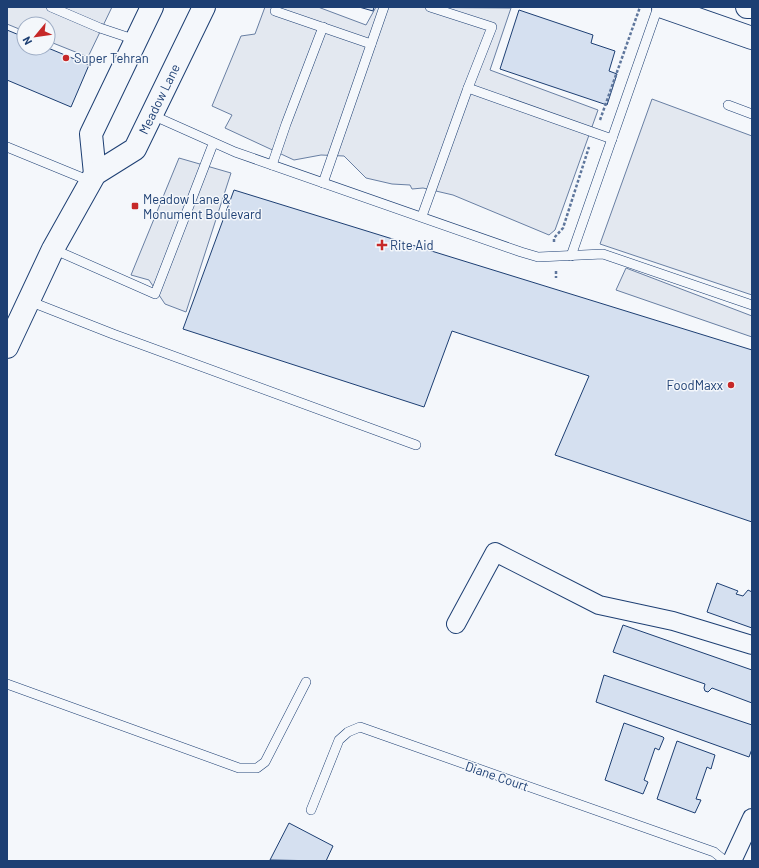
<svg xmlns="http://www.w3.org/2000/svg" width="759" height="868" font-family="Barlow,sans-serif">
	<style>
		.parking { fill: #e3e8f0; stroke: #687fa3 }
		.building { fill: #d5e0f0; stroke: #1d3f73 }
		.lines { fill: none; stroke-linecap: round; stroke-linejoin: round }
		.lane-casing { stroke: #1d3f73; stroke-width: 10 }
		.street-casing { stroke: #1d3f73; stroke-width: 20 }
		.secondary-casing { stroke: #1d3f73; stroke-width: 24 }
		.path { stroke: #5e769c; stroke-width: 2.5; stroke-dasharray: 3 2; stroke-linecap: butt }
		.lane { stroke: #f4f7fb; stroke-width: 9 }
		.street { stroke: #f4f7fb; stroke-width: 18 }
		.secondary { stroke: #f4f7fb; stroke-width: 22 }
		.poi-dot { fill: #c62828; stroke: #f4f7fb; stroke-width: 1.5 }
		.labels { text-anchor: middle; stroke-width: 3; stroke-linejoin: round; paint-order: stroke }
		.poi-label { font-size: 13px; fill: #1d3f73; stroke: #f4f7fb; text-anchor: start }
		.street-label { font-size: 13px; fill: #1d3f73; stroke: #f4f7fb }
	</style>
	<rect width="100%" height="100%" fill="#f4f7fb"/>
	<g class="parking">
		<path d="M 7,7 L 112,7 L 88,57 L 48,41 L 48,24 L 24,24 L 24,31 L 7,24 Z"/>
		<path d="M 265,7 L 318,7 L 366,25 L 376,7 L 511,8 L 490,70 L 598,110 L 555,230 L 549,235 L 453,195 L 423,188 L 412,189 L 410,185 L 392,184 L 366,178 L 344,156 L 321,155 L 294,160 L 225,128 L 232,115 L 212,106 L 241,36 L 255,34 Z"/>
		<path d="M 652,99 L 752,136 L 752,295 L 600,244 Z"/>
		<path d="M 179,158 L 231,173 L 186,312 L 165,304 L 149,280 L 131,275 Z"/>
		<path d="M 626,268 L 752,316 L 752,337 L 616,290 Z"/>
	</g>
	<g class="building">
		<path d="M 359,7 L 374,7 L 373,11 Z"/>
		<path d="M 519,10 L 593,35 L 591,43 L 615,51 L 609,71 L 617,74 L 607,105 L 500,69 Z"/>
		<path d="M 7,30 L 24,37 L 24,48 L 48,48 L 89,65 L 71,107 L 7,80 Z"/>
		<path d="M 234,190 L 752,350 L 752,522 L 555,455 L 589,376 L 452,331 L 424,407 L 183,329 Z"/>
		<path d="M 717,583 L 738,591 L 736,594 L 743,596 L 748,590 L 752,592 L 752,628 L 707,612 Z"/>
		<path d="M 623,625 L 752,670 L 752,703 L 712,688 L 708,692 L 705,691 L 704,688 L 705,684 L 613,652 Z"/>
		<path d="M 604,675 L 752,725 L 752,749 L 749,757 L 596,702 Z"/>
		<path d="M 624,723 L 663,737 L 664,738 L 659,750 L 655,748 L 644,780 L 648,782 L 643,794 L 605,780 Z"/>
		<path d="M 677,741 L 715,755 L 711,769 L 707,767 L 696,799 L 701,800 L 695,813 L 657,799 Z"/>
		<path d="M 289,823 L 333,846 L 326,861 L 270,860 Z"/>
	</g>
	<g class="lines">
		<defs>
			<g id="lane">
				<path d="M 51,7 L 100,28 L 136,40"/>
				<path d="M 275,11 L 371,44"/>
				<path d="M 468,88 L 612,139"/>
				<path d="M 728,105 L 752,114"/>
				<path d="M 152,115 L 235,152 L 521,252 L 538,257 L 603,254 L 752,305"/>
				<path d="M 7,147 L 90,181"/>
				<path d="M 272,165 L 286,124 L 323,27"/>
				<path d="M 323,183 L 384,7"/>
				<path d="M 422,216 L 468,88 L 492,27 L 430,7"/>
				<path d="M 53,249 L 155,294 L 213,144"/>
				<path d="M 571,256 L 658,7"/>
				<path d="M 29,301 L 113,334 L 416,445"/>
				<path d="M 7,684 L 239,768 L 257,768 L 265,762 L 306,682"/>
				<path d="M 311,810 L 339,740 L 348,732 L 360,727 L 714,852 L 725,861"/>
			</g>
			<g id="street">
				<path d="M 456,624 L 495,552 L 599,605 L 673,621 L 752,645"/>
				<path d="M 732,861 L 752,818"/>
			</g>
			<g id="secondary">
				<path d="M 663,7 L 752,38"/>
				<path d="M 747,7 L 752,7"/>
				<path d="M 95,174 L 91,134 L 152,7"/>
				<path d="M 7,347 L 53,249 L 95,174 L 135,149 L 204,7"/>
			</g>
		</defs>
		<use href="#lane" class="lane-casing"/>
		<use href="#street" class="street-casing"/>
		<use href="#secondary" class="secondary-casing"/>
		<g class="path">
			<path d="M 600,120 L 640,7"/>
			<path d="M 554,242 L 554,238 L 563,228 L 589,147"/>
			<path d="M 556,271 L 556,278"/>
		</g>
		<use href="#lane" class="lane"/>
		<use href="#street" class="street"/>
		<use href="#secondary" class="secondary"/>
	</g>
	<g class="poi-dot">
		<circle cx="66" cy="58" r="4"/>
		<rect x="131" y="202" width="8" height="8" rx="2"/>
		<path d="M380 239h4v4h4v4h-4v4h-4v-4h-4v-4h4z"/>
		<circle cx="731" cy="385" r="4"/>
	</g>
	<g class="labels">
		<g class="poi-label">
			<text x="74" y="63">Super Tehran</text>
			<text x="143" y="204">Meadow Lane &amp;<tspan x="143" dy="15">Monument Boulevard</tspan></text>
			<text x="390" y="250">Rite Aid</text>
			<text x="723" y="390" text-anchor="end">FoodMaxx</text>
		</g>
		<g class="street-label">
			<text transform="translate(159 99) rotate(-64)" y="5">Meadow Lane</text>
			<text transform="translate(497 776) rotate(19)" y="5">Diane Court</text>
		</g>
	</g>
	<rect width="759" height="868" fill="none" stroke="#1d3f73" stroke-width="16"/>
	<g transform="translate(36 36) rotate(241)"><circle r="19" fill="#f4f7fb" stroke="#9eadc5"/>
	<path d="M0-3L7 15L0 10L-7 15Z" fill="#c62828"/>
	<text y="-6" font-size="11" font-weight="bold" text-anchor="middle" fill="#1d3f73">N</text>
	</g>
</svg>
